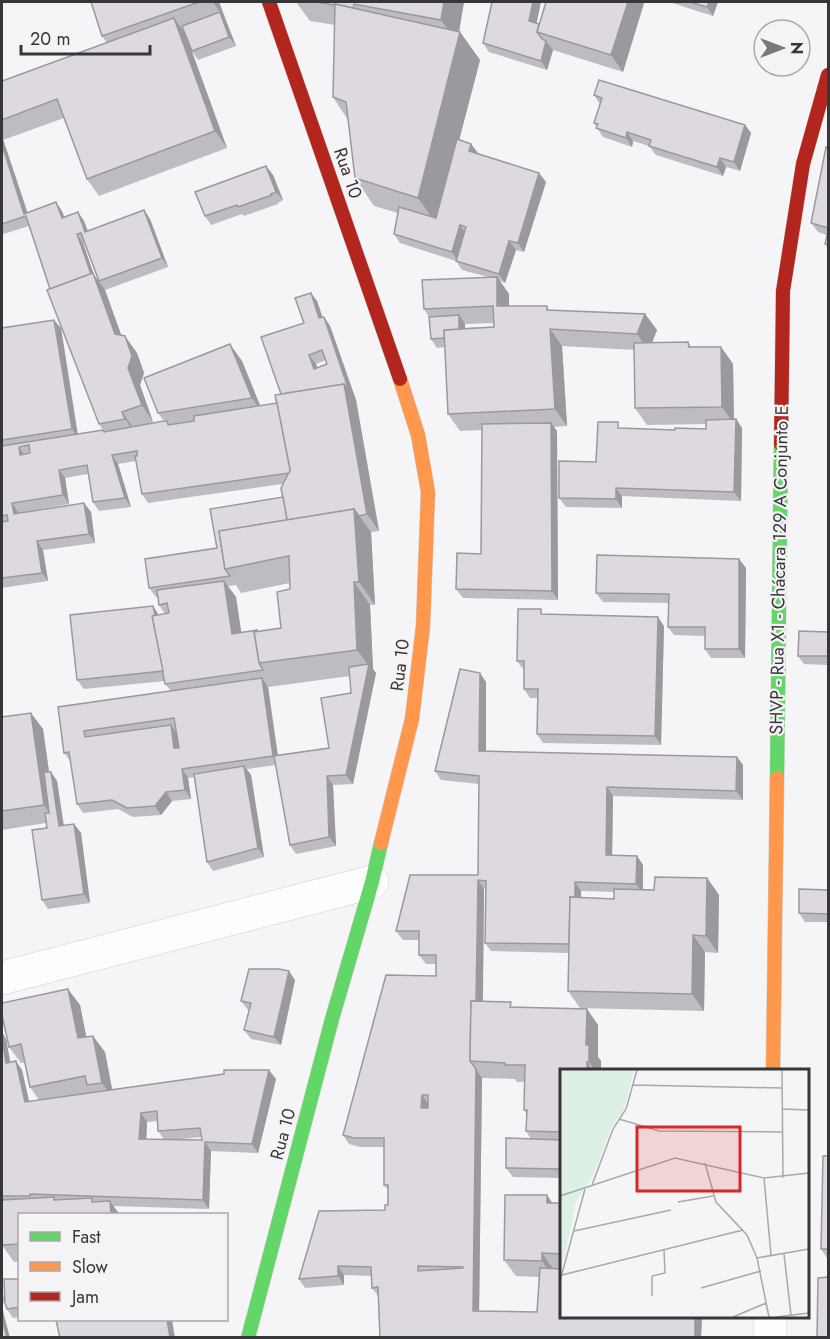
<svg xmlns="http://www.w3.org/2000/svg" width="830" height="1339" font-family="Jost,sans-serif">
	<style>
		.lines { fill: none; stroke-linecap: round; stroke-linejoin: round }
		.street-casing { stroke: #d0cfd1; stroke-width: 34 }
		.fast-casing { stroke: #d0cfd1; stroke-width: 15 }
		.slow-casing { stroke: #d0cfd1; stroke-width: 15 }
		.jam-casing { stroke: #d0cfd1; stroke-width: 15 }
		.street { stroke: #fefdfe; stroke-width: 33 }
		.fast { stroke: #63d668; stroke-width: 14 }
		.slow { stroke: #ff974d; stroke-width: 14 }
		.jam { stroke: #b3261e; stroke-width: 14 }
		.wall { fill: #bfbbc2; fill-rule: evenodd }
		.shaded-wall { fill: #9b989e }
		.building { fill: #ded9e1; stroke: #9b989e; stroke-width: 1.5; fill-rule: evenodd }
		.labels { text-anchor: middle; stroke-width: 4.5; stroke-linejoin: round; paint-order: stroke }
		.street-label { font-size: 18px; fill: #373638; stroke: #f6f3f7 }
		.inset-road { fill: none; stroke: #a9a8aa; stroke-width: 1.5 }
		.view { fill: #d62828; fill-opacity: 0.15; stroke: #d62828; stroke-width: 3 }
		.inset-edge { fill: none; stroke: #373638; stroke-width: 3 }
	</style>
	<rect width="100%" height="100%" fill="#f5f4f6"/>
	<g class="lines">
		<defs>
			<g id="street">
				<path d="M 2,978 L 372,882"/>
				<path d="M 770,1338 L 770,1316"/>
			</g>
			<g id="fast">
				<path d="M 777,778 L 781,444"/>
				<path d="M 248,1338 L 332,1019 L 372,882 L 381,843"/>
			</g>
			<g id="slow">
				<path d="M 381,843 L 412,719 L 423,626 L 428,492 L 418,435 L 400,379"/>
				<path d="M 773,1070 L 777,778"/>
			</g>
			<g id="jam">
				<path d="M 269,2 L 400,379"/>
				<path d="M 781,444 L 783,291 L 803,164 L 828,75"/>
			</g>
		</defs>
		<use href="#street" class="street-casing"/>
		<use href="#fast" class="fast-casing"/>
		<use href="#slow" class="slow-casing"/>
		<use href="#jam" class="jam-casing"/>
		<use href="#street" class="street"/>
		<use href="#fast" class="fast"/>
		<use href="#slow" class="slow"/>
		<use href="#jam" class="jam"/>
	</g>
	<g class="wall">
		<path d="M 91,2 L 219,2 L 236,46 L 198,60 L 191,50 L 227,148 L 99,196 L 87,179 L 64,118 L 3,140 L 3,139 L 27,213 L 62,211 L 64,217 L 84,221 L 88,231 L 144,210 L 150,219 L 168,267 L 105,290 L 121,335 L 137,353 L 144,373 L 140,385 L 153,422 L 147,424 L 164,421 L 158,413 L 242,361 L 260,406 L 277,403 L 304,323 L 317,301 L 322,317 L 324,317 L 330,326 L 356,400 L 379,531 L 371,532 L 375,605 L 370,605 L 373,669 L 376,673 L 353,784 L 333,785 L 336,846 L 296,854 L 290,845 L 276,765 L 247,769 L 251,775 L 264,857 L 213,871 L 207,862 L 194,777 L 188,778 L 191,799 L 172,801 L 161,815 L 133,817 L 118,809 L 83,813 L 77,804 L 71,762 L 64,753 L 58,707 L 171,691 L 165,684 L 165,681 L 84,689 L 77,680 L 159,615 L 165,614 L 159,605 L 158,597 L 156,597 L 149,588 L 217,548 L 283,497 L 283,484 L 148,503 L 142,494 L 136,461 L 118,464 L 131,507 L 99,511 L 93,502 L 88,474 L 65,478 L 69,504 L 19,513 L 84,503 L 91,512 L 95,543 L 43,550 L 48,581 L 2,588 L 2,328 L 61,328 L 78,434 L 103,430 L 99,424 L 50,289 L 29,226 L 3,234 L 2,233 L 2,81 L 107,43 L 102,36 ZM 83,243 L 84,243 L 99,281 L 94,275 ZM 326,360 L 327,364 L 317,368 L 316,364 ZM 290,583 L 290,589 L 281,628 L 258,631 L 257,630 L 241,632 L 236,597 L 228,586 L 236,585 L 241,593 ZM 350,676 L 351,693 L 329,748 L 278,755 L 268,687 Z"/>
		<path d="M 296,2 L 464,2 L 459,32 L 460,32 L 480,60 L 459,140 L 471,144 L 477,153 L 546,182 L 524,252 L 516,250 L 505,283 L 500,281 L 509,294 L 509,306 L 547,306 L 549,310 L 645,314 L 657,330 L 652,342 L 688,342 L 691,347 L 721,347 L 733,364 L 734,419 L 736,419 L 742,428 L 741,501 L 622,496 L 622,508 L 566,507 L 559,498 L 596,462 L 622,428 L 675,430 L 706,429 L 706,424 L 647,425 L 635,408 L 635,350 L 562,346 L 567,426 L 554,427 L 557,431 L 558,600 L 463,598 L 456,589 L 481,554 L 482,430 L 460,431 L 448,414 L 445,347 L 437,348 L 431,339 L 429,317 L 424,309 L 488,277 L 462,270 L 456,261 L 400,243 L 394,234 L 398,213 L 374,206 L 355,178 L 348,120 L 333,97 L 335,25 L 310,21 ZM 494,323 L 494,327 L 465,328 L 465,324 Z"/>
		<path d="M 492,2 L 541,2 L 536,24 L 539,24 L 644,3 L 623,72 L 553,50 L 547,70 L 489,52 L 483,43 Z"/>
		<path d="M 669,2 L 718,2 L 713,16 Z"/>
		<path d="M 594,95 L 745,125 L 751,133 L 740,171 L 726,167 L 723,176 L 656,155 L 649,146 L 633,141 L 632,147 L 603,137 L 594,123 L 600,104 Z"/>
		<path d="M 828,148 L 828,249 L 825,244 L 827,235 L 818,232 L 811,223 Z"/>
		<path d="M 266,166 L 273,175 L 283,200 L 278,203 L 278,204 L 244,216 L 242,214 L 211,225 L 205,216 Z"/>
		<path d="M 739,559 L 746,568 L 745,658 L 711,658 L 705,649 L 705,636 L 674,635 L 668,627 L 668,603 L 603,602 L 596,593 Z"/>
		<path d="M 545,614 L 664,626 L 661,745 L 543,743 L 537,734 L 538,698 L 530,698 L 524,689 L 524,670 L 517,661 Z"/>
		<path d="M 828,632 L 828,665 L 804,664 L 798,656 Z"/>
		<path d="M 486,682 L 486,751 L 737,757 L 743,765 L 743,800 L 613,796 L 612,856 L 637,856 L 643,865 L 643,889 L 654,890 L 707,878 L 719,895 L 718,953 L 705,952 L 704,1011 L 580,1008 L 568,991 L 569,953 L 491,951 L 485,943 L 486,889 L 484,889 L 483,1001 L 515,1007 L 587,1009 L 598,1025 L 598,1057 L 601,1061 L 601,1071 L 561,1071 L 561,1178 L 513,1177 L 506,1168 L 531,1139 L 526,1131 L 526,1113 L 524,1110 L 525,1082 L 517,1082 L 515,1079 L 482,1078 L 479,1311 L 537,1312 L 539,1277 L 516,1276 L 504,1260 L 547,1195 L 552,1203 L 561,1203 L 561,1317 L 717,1317 L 702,1317 L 701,1338 L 380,1338 L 378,1296 L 372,1288 L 371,1276 L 344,1275 L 344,1285 L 305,1288 L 299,1279 L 385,1210 L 388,1205 L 388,1190 L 384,1185 L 384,1147 L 360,1147 L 349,1144 L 343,1135 L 436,976 L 436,964 L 426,964 L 419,955 L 419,940 L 403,940 L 396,931 L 478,875 L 479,784 L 441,780 L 435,771 ZM 581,891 L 614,892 L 614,899 L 581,898 Z"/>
		<path d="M 2,717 L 43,729 L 49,772 L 57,781 L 64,826 L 74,824 L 81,833 L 90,903 L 48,909 L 42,900 L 46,823 L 2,830 Z"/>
		<path d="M 828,890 L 828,922 L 805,922 L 799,913 Z"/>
		<path d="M 295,980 L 281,1045 L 251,1039 L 244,1030 L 249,1010 L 248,1010 L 241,1001 Z"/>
		<path d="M 80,1005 L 86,1037 L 105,1052 L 112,1089 L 276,1079 L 258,1153 L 211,1151 L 209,1209 L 114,1206 L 20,1215 L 20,1262 L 14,1262 L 2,1245 L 2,1032 L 6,1039 L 10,1062 L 22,1070 L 29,1101 L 39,1100 L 30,1087 L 25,1063 L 21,1063 L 9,1047 ZM 157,1121 L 158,1131 L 164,1139 L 146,1139 L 147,1122 ZM 202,1137 L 202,1140 L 172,1140 Z"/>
		<path d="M 828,1156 L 828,1258 L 827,1258 L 821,1249 Z"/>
		<path d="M 20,1279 L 20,1317 L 13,1318 L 7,1309 L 5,1302 L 2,1304 L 2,1293 L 5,1298 Z"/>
	</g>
	<g class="shaded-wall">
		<path d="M 213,2 L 219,2 L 226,21 Z"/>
		<path d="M 444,2 L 464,2 L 457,43 L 441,20 Z"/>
		<path d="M 533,2 L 541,2 L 535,30 L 529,21 Z"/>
		<path d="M 628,2 L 643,2 L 644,3 L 623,72 L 611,55 Z"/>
		<path d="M 709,2 L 718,2 L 713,16 L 707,7 Z"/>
		<path d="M 220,12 L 226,21 L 236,46 L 229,37 Z"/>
		<path d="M 174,18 L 186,35 L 227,148 L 215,131 Z"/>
		<path d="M 460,32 L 480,60 L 437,225 L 418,198 Z"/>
		<path d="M 546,41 L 553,50 L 547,70 L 541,61 Z"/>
		<path d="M 745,125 L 751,133 L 740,171 L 734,162 Z"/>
		<path d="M 627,132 L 633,141 L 632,147 L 626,138 Z"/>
		<path d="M 2,137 L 3,139 L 31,223 L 24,214 L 2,145 Z"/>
		<path d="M 471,144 L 478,153 L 476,160 L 469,151 Z"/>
		<path d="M 720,158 L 726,167 L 723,176 L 717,167 Z"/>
		<path d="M 266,166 L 273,175 L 283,200 L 276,192 Z"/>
		<path d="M 539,173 L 546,182 L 524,252 L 518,243 Z"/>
		<path d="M 56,202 L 62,211 L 68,227 L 62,218 Z"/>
		<path d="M 144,210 L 150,219 L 168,267 L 162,258 Z"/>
		<path d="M 78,212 L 84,221 L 91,241 L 85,232 Z"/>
		<path d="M 460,225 L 466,234 L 458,261 L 452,252 Z"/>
		<path d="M 77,234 L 83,243 L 94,275 L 105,290 L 127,351 L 115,334 L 94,283 Z"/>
		<path d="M 509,241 L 516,250 L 505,283 L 499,274 Z"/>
		<path d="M 497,277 L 509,294 L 509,323 L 497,306 Z"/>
		<path d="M 311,293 L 317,301 L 326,327 L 319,318 Z"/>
		<path d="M 645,314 L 657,330 L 649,351 L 637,334 Z"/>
		<path d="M 459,315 L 465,324 L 466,346 L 460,337 Z"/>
		<path d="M 324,317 L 330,326 L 356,400 L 379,531 L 367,514 Z"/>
		<path d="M 54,320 L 61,328 L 78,438 L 72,429 Z"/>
		<path d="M 550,329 L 562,346 L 567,426 L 555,409 Z"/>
		<path d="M 125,336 L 137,353 L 144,373 L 140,385 L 153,422 L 142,405 L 128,368 Z"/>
		<path d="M 230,344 L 242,361 L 264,415 L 252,398 Z"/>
		<path d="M 721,347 L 733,364 L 734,424 L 722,407 Z"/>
		<path d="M 309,355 L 316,364 L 321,378 L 314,369 Z"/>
		<path d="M 122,412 L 134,429 L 137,436 L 125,419 Z"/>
		<path d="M 736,419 L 742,428 L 741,501 L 734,492 Z"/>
		<path d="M 551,423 L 557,431 L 558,600 L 552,591 Z"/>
		<path d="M 19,447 L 25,456 L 20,455 Z"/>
		<path d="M 112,455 L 118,464 L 131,507 L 125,498 Z"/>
		<path d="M 59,470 L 65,478 L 69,504 L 63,495 Z"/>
		<path d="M 616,488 L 622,496 L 622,508 L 616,499 Z"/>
		<path d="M 12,503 L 18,512 L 20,523 L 14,514 Z"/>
		<path d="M 84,503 L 91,512 L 95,543 L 89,534 Z"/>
		<path d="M 354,509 L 371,532 L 375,605 L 359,582 Z"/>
		<path d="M 37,541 L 43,550 L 48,581 L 42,573 Z"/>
		<path d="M 739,559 L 746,568 L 745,658 L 739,649 Z"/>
		<path d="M 224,581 L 236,597 L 244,651 L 232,634 Z"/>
		<path d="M 354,582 L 370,605 L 373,669 L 376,673 L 353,784 L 346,775 L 369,666 L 357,650 Z"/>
		<path d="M 153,606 L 159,615 L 166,671 Z"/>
		<path d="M 658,617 L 664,626 L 661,745 L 655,736 Z"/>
		<path d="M 480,673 L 486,682 L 486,760 L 479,751 Z"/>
		<path d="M 262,678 L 268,687 L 279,765 L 273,756 Z"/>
		<path d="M 31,713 L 43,729 L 56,822 L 44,805 Z"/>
		<path d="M 171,725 L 177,734 L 181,757 L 174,748 Z"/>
		<path d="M 737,757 L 743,765 L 743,800 L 736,791 Z"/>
		<path d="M 244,766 L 251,775 L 264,857 L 258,848 Z"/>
		<path d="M 182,769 L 188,778 L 191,799 L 185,790 Z"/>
		<path d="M 51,772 L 57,781 L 65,835 L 59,826 Z"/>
		<path d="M 327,776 L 333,785 L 336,846 L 329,837 Z"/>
		<path d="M 607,787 L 613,796 L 612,864 L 606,855 Z"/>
		<path d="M 166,792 L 172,801 L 161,815 L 155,806 Z"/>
		<path d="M 74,824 L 81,833 L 90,903 L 84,894 Z"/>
		<path d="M 637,856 L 643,865 L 643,893 L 636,884 Z"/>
		<path d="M 707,878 L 719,895 L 718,953 L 706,936 Z"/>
		<path d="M 478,880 L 484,889 L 482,1062 L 476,1061 Z"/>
		<path d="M 575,882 L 581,891 L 581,954 L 575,945 Z"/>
		<path d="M 693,935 L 705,952 L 704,1011 L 692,994 Z"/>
		<path d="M 289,971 L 295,980 L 281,1045 L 274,1037 Z"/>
		<path d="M 68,989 L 80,1005 L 90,1055 L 78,1038 Z"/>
		<path d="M 587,1009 L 598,1025 L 598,1057 L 601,1061 L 601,1071 L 595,1071 L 589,1062 L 586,1045 Z"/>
		<path d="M 2,1032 L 6,1039 L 12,1072 L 6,1063 L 2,1038 Z"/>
		<path d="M 93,1036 L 105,1052 L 114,1099 L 102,1083 Z"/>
		<path d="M 16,1061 L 22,1070 L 31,1110 L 25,1102 Z"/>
		<path d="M 587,1062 L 593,1071 L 587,1071 Z"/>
		<path d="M 476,1069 L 482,1078 L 479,1320 L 473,1311 Z"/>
		<path d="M 269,1070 L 276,1079 L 258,1153 L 252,1144 Z"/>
		<path d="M 422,1095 L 428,1104 L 428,1117 L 421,1108 Z"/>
		<path d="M 141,1113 L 147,1122 L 146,1148 L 139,1139 Z"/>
		<path d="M 205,1142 L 211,1151 L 209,1209 L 203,1200 Z"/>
		<path d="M 547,1195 L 558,1212 L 547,1203 Z"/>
		<path d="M 110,1201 L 120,1215 L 111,1215 Z"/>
		<path d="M 542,1253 L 554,1270 L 554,1278 L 542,1261 Z"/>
		<path d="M 338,1266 L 344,1275 L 344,1285 L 338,1276 Z"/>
		<path d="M 2,1307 L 10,1338 L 7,1338 L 2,1319 Z"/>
		<path d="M 695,1317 L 702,1317 L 701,1338 L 695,1338 Z"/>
		<path d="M 167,1320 L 172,1320 L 175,1338 L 170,1338 Z"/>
	</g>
	<g class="building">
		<path d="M 91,2 L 199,2 L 102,36 Z"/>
		<path d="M 316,2 L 444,2 L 441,20 L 354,4 L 353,8 L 335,4 L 335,5 Z"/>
		<path d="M 492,2 L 533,2 L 529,21 L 539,24 L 537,32 L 542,39 L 546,41 L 541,61 L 483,43 Z"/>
		<path d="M 546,2 L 628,2 L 611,55 L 537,32 Z"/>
		<path d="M 690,2 L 709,2 L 707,7 Z"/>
		<path d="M 335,4 L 460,32 L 418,198 L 355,178 L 346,102 L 333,97 Z"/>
		<path d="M 220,12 L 229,37 L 192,51 L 182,26 Z"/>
		<path d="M 174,18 L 215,131 L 87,179 L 57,99 L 2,120 L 2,81 Z"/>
		<path d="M 599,80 L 745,125 L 734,162 L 720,158 L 717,167 L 649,146 L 651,140 L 627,132 L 626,138 L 596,128 L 598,124 L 594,123 L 602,98 L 594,95 Z"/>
		<path d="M 457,139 L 471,144 L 469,151 L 539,173 L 518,243 L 509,241 L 499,274 L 456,261 L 466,227 L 460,225 L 452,252 L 394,234 L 399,207 L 436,218 Z"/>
		<path d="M 2,145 L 24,214 L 56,202 L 62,218 L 78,212 L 85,232 L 144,210 L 162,258 L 99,281 L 81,233 L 77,234 L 91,274 L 50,289 L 26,216 L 2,224 Z"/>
		<path d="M 826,147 L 828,148 L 828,228 L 811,223 Z"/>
		<path d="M 266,166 L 276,192 L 271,194 L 272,195 L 238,207 L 237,205 L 205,216 L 195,192 Z"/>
		<path d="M 828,231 L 828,244 L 825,244 Z"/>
		<path d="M 93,273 L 115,334 L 125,336 L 132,356 L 128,368 L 142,405 L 122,412 L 125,419 L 99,424 L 47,290 Z"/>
		<path d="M 497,277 L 497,306 L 547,306 L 547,310 L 645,314 L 637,334 L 550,329 L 555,409 L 448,414 L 444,330 L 494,327 L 493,306 L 424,309 L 422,280 Z"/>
		<path d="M 311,293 L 319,318 L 324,317 L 349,391 L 344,384 L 281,394 L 261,337 L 304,323 L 295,298 ZM 322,350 L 327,364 L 314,369 L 309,355 Z"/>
		<path d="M 459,315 L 459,329 L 444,330 L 444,338 L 431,339 L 429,317 Z"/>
		<path d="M 54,320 L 72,429 L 2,440 L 2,328 Z"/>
		<path d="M 688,342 L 689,347 L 721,347 L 722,407 L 635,408 L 634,343 Z"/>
		<path d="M 230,344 L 252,398 L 158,413 L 144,378 Z"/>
		<path d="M 344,384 L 367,514 L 359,516 L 354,509 L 287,520 L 281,488 L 290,470 L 275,395 Z"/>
		<path d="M 277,403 L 290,470 L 289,473 L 142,494 L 135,456 L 137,456 L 137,451 L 112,455 L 125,498 L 93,502 L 87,465 L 59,470 L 63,495 L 12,503 L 14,514 L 84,503 L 89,534 L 37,541 L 42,573 L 2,578 L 2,522 L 8,521 L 7,515 L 2,516 L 2,446 L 103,430 L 104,432 L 164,421 L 167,421 L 168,425 L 194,421 L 194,416 ZM 29,445 L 30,453 L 20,455 L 19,447 Z"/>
		<path d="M 736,419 L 734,492 L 616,488 L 616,499 L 559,498 L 559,461 L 596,462 L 598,422 L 618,422 L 618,428 L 675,430 L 675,428 L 706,429 L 706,420 Z"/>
		<path d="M 551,423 L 552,591 L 456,589 L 457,553 L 481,554 L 482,424 Z"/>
		<path d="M 283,497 L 287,520 L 219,531 L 225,569 L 230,576 L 149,588 L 145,559 L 217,548 L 210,509 Z"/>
		<path d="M 354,509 L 359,582 L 354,582 L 357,650 L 259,663 L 254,632 L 281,628 L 277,592 L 290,589 L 289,556 L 225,569 L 219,531 Z"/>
		<path d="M 597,555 L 739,559 L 739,649 L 705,649 L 705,627 L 668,627 L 669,594 L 596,593 Z"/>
		<path d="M 224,581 L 232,634 L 257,630 L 257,631 L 254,632 L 259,663 L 263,670 L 165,684 L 152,616 L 169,613 L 167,603 L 159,605 L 157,590 Z"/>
		<path d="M 153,606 L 155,615 L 152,616 L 163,671 L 77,680 L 70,615 Z"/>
		<path d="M 518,609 L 541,609 L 541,614 L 658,617 L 655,736 L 537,734 L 538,689 L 524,689 L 524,661 L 517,661 Z"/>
		<path d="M 799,631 L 828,632 L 828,656 L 798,656 Z"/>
		<path d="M 369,664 L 346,775 L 327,776 L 329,837 L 290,845 L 274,756 L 329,748 L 321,698 L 351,693 L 349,667 Z"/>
		<path d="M 460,669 L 480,673 L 479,751 L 737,757 L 736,791 L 607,787 L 606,855 L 637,856 L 636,884 L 575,882 L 575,897 L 570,897 L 569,944 L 485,943 L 486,881 L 478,880 L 476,1001 L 471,1001 L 470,1061 L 476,1069 L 473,1311 L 537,1312 L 540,1268 L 561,1269 L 561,1317 L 695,1317 L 695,1338 L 380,1338 L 378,1287 L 372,1288 L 371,1267 L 338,1266 L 338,1276 L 299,1279 L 319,1211 L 385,1210 L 385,1205 L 388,1205 L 388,1185 L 384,1185 L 384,1138 L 354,1138 L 343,1135 L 386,975 L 436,976 L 436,955 L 419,955 L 419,931 L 396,931 L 410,875 L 478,875 L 479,776 L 435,771 ZM 422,1095 L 428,1095 L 428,1108 L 421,1108 ZM 418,1266 L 463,1267 L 463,1268 L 418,1271 Z"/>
		<path d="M 262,678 L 273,756 L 182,769 L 185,790 L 166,792 L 155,806 L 127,808 L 112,800 L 77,804 L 69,752 L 64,753 L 58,707 ZM 174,718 L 179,748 L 174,748 L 171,725 L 85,737 L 84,731 Z"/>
		<path d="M 31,713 L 44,805 L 2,811 L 2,717 Z"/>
		<path d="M 244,766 L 258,848 L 207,862 L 194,774 Z"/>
		<path d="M 44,772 L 51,772 L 59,826 L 74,824 L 84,894 L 42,900 L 32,830 L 47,828 L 45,813 L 49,813 Z"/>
		<path d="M 655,877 L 707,878 L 706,936 L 693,935 L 692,994 L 568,991 L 570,897 L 614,899 L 614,889 L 654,890 Z"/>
		<path d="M 799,889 L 828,890 L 828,914 L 799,913 Z"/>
		<path d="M 249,969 L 279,969 L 289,971 L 274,1037 L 244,1030 L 251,1003 L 241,1001 Z"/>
		<path d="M 68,989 L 78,1038 L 93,1036 L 102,1083 L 87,1085 L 85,1076 L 30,1087 L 21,1044 L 9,1047 L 2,1015 L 2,1003 Z"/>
		<path d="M 471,1001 L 511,1002 L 510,1007 L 587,1009 L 586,1045 L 589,1045 L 589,1062 L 587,1062 L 587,1071 L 561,1071 L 561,1132 L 526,1131 L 527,1110 L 524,1110 L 525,1065 L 505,1065 L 505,1063 L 470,1061 Z"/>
		<path d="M 2,1038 L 6,1063 L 16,1061 L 25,1102 L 224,1074 L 224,1070 L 269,1070 L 252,1144 L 205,1142 L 203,1200 L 30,1194 L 30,1196 L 2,1196 ZM 157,1111 L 158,1131 L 200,1128 L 202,1140 L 139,1139 L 141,1113 Z"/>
		<path d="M 506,1138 L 561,1140 L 561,1169 L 506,1168 Z"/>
		<path d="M 823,1156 L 828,1156 L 828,1249 L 821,1249 Z"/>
		<path d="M 505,1195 L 547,1195 L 547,1203 L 561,1203 L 561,1254 L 542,1253 L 542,1261 L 504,1260 Z"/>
		<path d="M 54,1197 L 54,1200 L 92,1198 L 92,1202 L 110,1201 L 111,1215 L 20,1215 L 20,1244 L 2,1245 L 2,1200 Z"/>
		<path d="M 828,1277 L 828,1338 L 817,1338 L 818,1278 Z"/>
		<path d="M 4,1279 L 20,1279 L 20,1307 L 7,1309 L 5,1303 Z"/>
		<path d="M 2,1319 L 7,1338 L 2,1338 Z"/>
		<path d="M 56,1320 L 167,1320 L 170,1338 L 60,1338 Z"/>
	</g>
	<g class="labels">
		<g class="street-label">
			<text transform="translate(348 173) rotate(71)" y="6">Rua 10</text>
			<text transform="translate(779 570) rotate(-89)" y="6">SHVP - Rua X1 - Chácara 129 A Conjunto E</text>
			<text transform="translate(400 665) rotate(-83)" y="6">Rua 10</text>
			<text transform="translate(283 1134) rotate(-75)" y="6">Rua 10</text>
		</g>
	</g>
	<g transform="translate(560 1069)">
		<rect width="249" height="249" fill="#f5f4f6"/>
		<path d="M 0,1 L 74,1 L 64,41 L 52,57 L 33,107 L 16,133 L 5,186 L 0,194 Z" fill="#dcf1e4"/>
		<path d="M 48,7 L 57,10 L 50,29 L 41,26 Z" fill="#dcf1e4"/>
		<path class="inset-road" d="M 222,1 L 223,109M 73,16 L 222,19M 222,40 L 249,41M 59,50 L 99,62 L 222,63M 145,94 L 156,133 L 187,166 L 197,189 L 209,248M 204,109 L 211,186M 32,116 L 53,60 L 66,40 L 77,1M 0,127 L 115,89 L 204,109 L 249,104M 118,133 L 153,127M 14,162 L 111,141M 224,185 L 231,246M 197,189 L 249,180M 2,206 L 183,161M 0,212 L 25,120M 141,219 L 201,202M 92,227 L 92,207 L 105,204 L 104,181M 173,248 L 206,234M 216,248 L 249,244"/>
		<path class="view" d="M 77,58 L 180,58 L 180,122 L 77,122 Z"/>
		<rect width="249" height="249" class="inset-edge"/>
	</g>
	<rect width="830" height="1339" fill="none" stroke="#373638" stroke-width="6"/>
	<rect x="18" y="1213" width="210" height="108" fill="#f6f3f7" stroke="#aaa7ab" stroke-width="1.5"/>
	<rect x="30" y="1232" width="30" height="9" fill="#63d668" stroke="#aaa7ab" stroke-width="1.5"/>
	<text x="72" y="1243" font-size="18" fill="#373638">Fast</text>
	<rect x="30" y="1262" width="30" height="9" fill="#ff974d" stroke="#aaa7ab" stroke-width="1.5"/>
	<text x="72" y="1273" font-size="18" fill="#373638">Slow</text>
	<rect x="30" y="1292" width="30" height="9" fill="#b3261e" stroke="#aaa7ab" stroke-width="1.5"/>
	<text x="72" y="1303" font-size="18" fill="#373638">Jam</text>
	<g transform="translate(782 48) rotate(90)"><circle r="28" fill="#f6f3f7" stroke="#aaa7ab" stroke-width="1.5"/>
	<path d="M0-4.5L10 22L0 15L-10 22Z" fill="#7a787a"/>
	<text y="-9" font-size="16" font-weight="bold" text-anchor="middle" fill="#373638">N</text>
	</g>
	<path d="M21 45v9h129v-9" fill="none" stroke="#373638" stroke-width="3"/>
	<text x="30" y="45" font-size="18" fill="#373638" stroke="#f6f3f7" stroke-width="4.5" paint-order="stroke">20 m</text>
</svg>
